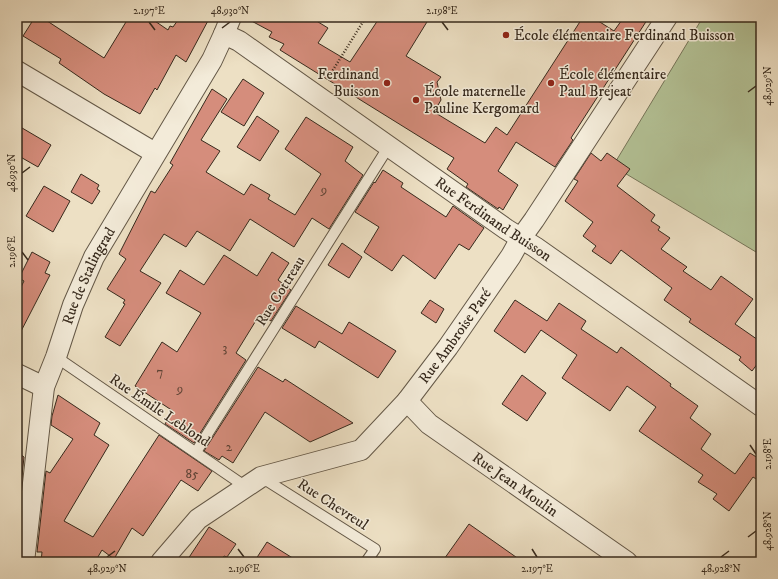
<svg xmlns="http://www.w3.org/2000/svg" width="778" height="579" font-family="'IM FELL DW Pica',serif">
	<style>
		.green { fill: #b4c397; stroke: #76765a }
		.building { fill: #d58d7c; stroke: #372a1d }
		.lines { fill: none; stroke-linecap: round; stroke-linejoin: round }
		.lane-casing { stroke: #645847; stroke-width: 12 }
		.street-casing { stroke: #645847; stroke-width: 22 }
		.path { stroke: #372a1d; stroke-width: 2.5; stroke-dasharray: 1 2; stroke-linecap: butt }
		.lane { stroke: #f3ebd9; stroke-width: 10 }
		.street { stroke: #f3ebd9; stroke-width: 20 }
		.ticks { fill: none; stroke: #372a1d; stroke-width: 1.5 }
		.poi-dot { fill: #8f2418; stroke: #f3ebd9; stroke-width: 1.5 }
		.labels { text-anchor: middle; stroke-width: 3; stroke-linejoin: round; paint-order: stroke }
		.number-label { font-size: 13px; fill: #5e4335 }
		.poi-label { font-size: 15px; fill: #372a1d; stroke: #f3ebd9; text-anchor: start }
		.street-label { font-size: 15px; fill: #372a1d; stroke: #f3ebd9 }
		.neatline { fill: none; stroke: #372a1d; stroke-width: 1.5 }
		.ticks-label { font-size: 10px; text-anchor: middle; fill: #372a1d }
	</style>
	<rect width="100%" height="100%" fill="#ede0c4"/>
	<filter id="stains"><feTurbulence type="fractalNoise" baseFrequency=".005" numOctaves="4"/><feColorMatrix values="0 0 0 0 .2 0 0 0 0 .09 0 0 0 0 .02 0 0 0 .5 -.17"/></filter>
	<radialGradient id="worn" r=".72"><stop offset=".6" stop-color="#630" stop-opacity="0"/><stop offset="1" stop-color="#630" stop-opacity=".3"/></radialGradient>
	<path class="green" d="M 703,17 L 761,17 L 761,255 L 613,166 Z"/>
	<g class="building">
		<path d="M 35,17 L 41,17 L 104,58 L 129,17 L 149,17 L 168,30 L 170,26 L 173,27 L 180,17 L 210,17 L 186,62 L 176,55 L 157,90 L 155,88 L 140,114 L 104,94 L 59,63 L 61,59 L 23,36 Z"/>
		<path d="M 244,17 L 310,17 L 328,28 L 318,43 L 350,62 L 380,17 L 430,17 L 406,56 L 441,77 L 437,82 L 441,100 L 434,112 L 485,143 L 496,127 L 507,135 L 583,17 L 592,17 L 614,31 L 624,17 L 649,17 L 571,138 L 573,140 L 555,167 L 516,142 L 498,171 L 518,185 L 503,210 L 499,207 L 498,209 L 466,187 L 468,184 L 447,169 L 454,158 L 280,50 L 284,44 L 269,37 L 272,32 Z"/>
		<path d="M 243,79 L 264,93 L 244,126 L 221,112 Z"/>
		<path d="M 212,89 L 227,99 L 201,140 L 220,151 L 206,172 L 244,195 L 251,184 L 270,195 L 268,199 L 295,215 L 321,174 L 285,149 L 306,117 L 353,147 L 345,161 L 363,175 L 329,229 L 312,218 L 294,247 L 250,219 L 230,251 L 197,231 L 186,247 L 164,234 L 140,271 L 161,283 L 120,346 L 105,337 L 125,304 L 123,303 L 125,300 L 107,289 L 126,259 L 119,254 L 151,191 L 155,193 L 173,165 L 170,163 Z"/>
		<path d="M 257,116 L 279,131 L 260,161 L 237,147 Z"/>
		<path d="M 17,125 L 51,145 L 38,167 L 17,155 Z"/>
		<path d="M 591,153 L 601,161 L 607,153 L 630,169 L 617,186 L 655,215 L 651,221 L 660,227 L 658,230 L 670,238 L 661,249 L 687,267 L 683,271 L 711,290 L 721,276 L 753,299 L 735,324 L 761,342 L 761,359 L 752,371 L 739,360 L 741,357 L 689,322 L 691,319 L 664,300 L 672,288 L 621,250 L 611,264 L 592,251 L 596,246 L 583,236 L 593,222 L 565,201 L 578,181 L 574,179 Z"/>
		<path d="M 383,170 L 403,183 L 401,187 L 446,217 L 453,206 L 484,228 L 469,250 L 459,244 L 435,279 L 403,255 L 392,271 L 364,252 L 379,227 L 355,212 L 374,182 L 375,183 Z"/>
		<path d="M 81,174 L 99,185 L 97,189 L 100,191 L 92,204 L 71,192 Z"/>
		<path d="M 44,186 L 70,201 L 53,232 L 26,216 Z"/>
		<path d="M 342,243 L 362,257 L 349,278 L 328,265 Z"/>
		<path d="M 32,252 L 50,262 L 45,273 L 50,275 L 17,339 L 17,295 L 24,281 L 19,278 Z"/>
		<path d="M 272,252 L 289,263 L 278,280 L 291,290 L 271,321 L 260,314 L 236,353 L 246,360 L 194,443 L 165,424 L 173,411 L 135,386 L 162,342 L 177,352 L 201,313 L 166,293 L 180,270 L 204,285 L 224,255 L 257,276 Z"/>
		<path d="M 430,300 L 444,309 L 436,323 L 421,313 Z"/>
		<path d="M 515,300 L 547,321 L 559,303 L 586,321 L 581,329 L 617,353 L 621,347 L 671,384 L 670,386 L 698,406 L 690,418 L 711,434 L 701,449 L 735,474 L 750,453 L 761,460 L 761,482 L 753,477 L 729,511 L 713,499 L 717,494 L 698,482 L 703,475 L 639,431 L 656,407 L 627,386 L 610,411 L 562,378 L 577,355 L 541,330 L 525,353 L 494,331 Z"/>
		<path d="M 296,306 L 342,334 L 349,322 L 396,351 L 378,378 L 319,341 L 315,348 L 282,328 Z"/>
		<path d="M 258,367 L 283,382 L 285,379 L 353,423 L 310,442 L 265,412 L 233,463 L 222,456 L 219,460 L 204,451 Z"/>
		<path d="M 522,375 L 546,393 L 527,421 L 502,404 Z"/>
		<path d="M 58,395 L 100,423 L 94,435 L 109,445 L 64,521 L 93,537 L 159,435 L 212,471 L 198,491 L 181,480 L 143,536 L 132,528 L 114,559 L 102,550 L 95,562 L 41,562 L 42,552 L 37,552 L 46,471 L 50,473 L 73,439 L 51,425 L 52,416 Z"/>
		<path d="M 17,452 L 24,457 L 17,522 Z"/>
		<path d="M 469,524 L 523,562 L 442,562 Z"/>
		<path d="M 209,527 L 236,544 L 227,557 L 224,556 L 220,562 L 186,562 Z"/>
		<path d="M 267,542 L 299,562 L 254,562 Z"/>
	</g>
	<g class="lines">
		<defs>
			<g id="lane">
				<path d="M 56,357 L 246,487"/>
				<path d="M 196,452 L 389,146"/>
				<path d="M 261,477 L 375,549 L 366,562"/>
			</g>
			<g id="street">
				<path id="s1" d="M 224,34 L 239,41 L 506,229 L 535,247 L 761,406"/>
				<path d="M 17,71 L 155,153"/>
				<path d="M 17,374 L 44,387"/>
				<path id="s2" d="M 407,401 L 429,424 L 627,562"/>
				<path id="s3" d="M 24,562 L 44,387 L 56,357 L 73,305 L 94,257 L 212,60 L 224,34 L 231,17"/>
				<path id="s4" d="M 161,562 L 198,519 L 261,477 L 361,450 L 407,401 L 448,347 L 511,256 L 521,238 L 534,220 L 667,17"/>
			</g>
		</defs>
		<use href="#lane" class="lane-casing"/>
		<use href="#street" class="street-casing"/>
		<path class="path" d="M 328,78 L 366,17"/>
		<use href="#lane" class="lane"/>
		<use href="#street" class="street"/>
	</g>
	<path class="ticks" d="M 149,22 L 155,30M 442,22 L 448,30M 222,28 L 230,22M 748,92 L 756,86M 22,173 L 30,167M 22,252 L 28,260M 750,445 L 756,454M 748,537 L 756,531M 238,549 L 244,557M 532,549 L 537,557M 107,557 L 115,551M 721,557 L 729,551"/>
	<g class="poi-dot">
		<circle cx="506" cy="35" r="4"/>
		<circle cx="387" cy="83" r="4"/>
		<circle cx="551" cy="83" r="4"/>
		<circle cx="416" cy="100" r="4"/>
	</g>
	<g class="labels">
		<g class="number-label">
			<text x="324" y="194">9</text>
			<text x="225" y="352">3</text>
			<text x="160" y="376">7</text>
			<text x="180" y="393">9</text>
			<text x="229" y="451">2</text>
			<text x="192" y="478">85</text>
		</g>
		<g class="poi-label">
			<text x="514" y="40">École élémentaire Ferdinand Buisson</text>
			<text x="379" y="79" text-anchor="end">Ferdinand<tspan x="379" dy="17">Buisson</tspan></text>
			<text x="559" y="79">École élémentaire<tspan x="559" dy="17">Paul Brejeat</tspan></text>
			<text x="424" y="96">École maternelle<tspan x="424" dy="17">Pauline Kergomard</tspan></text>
		</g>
		<g class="street-label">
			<text dy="5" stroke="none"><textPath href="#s1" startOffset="327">Rue Ferdinand Buisson</textPath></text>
			<text dy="5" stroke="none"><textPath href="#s3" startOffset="296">Rue de Stalingrad</textPath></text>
			<text transform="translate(280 291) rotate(-58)" y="5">Rue Cottreau</text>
			<text dy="5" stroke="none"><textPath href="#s4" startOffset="384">Rue Ambroise Paré</textPath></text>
			<text transform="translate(160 410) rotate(34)" y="5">Rue Émile Leblond</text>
			<text dy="5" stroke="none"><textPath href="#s2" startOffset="137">Rue Jean Moulin</textPath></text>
			<text transform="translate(333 504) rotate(33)" y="5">Rue Chevreul</text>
		</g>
	</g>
	<rect width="778" height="579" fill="none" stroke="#ede0c4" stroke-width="44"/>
	<rect x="22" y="22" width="734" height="535" class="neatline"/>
	<g class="ticks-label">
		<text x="149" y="14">2.197°E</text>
		<text x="230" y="14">48.930°N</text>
		<text x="442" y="14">2.198°E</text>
		<text transform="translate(767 86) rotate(-90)" y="4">48.929°N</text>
		<text transform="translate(11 173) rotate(-90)" y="4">48.930°N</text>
		<text transform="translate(11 252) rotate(-90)" y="4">2.196°E</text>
		<text transform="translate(767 454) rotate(-90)" y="4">2.198°E</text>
		<text transform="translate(767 531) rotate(-90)" y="4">48.928°N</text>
		<text x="107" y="572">48.929°N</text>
		<text x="244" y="572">2.196°E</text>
		<text x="537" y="572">2.197°E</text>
		<text x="721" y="572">48.928°N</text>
	</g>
	<rect width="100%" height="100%" filter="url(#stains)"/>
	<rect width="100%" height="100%" fill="url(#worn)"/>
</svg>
